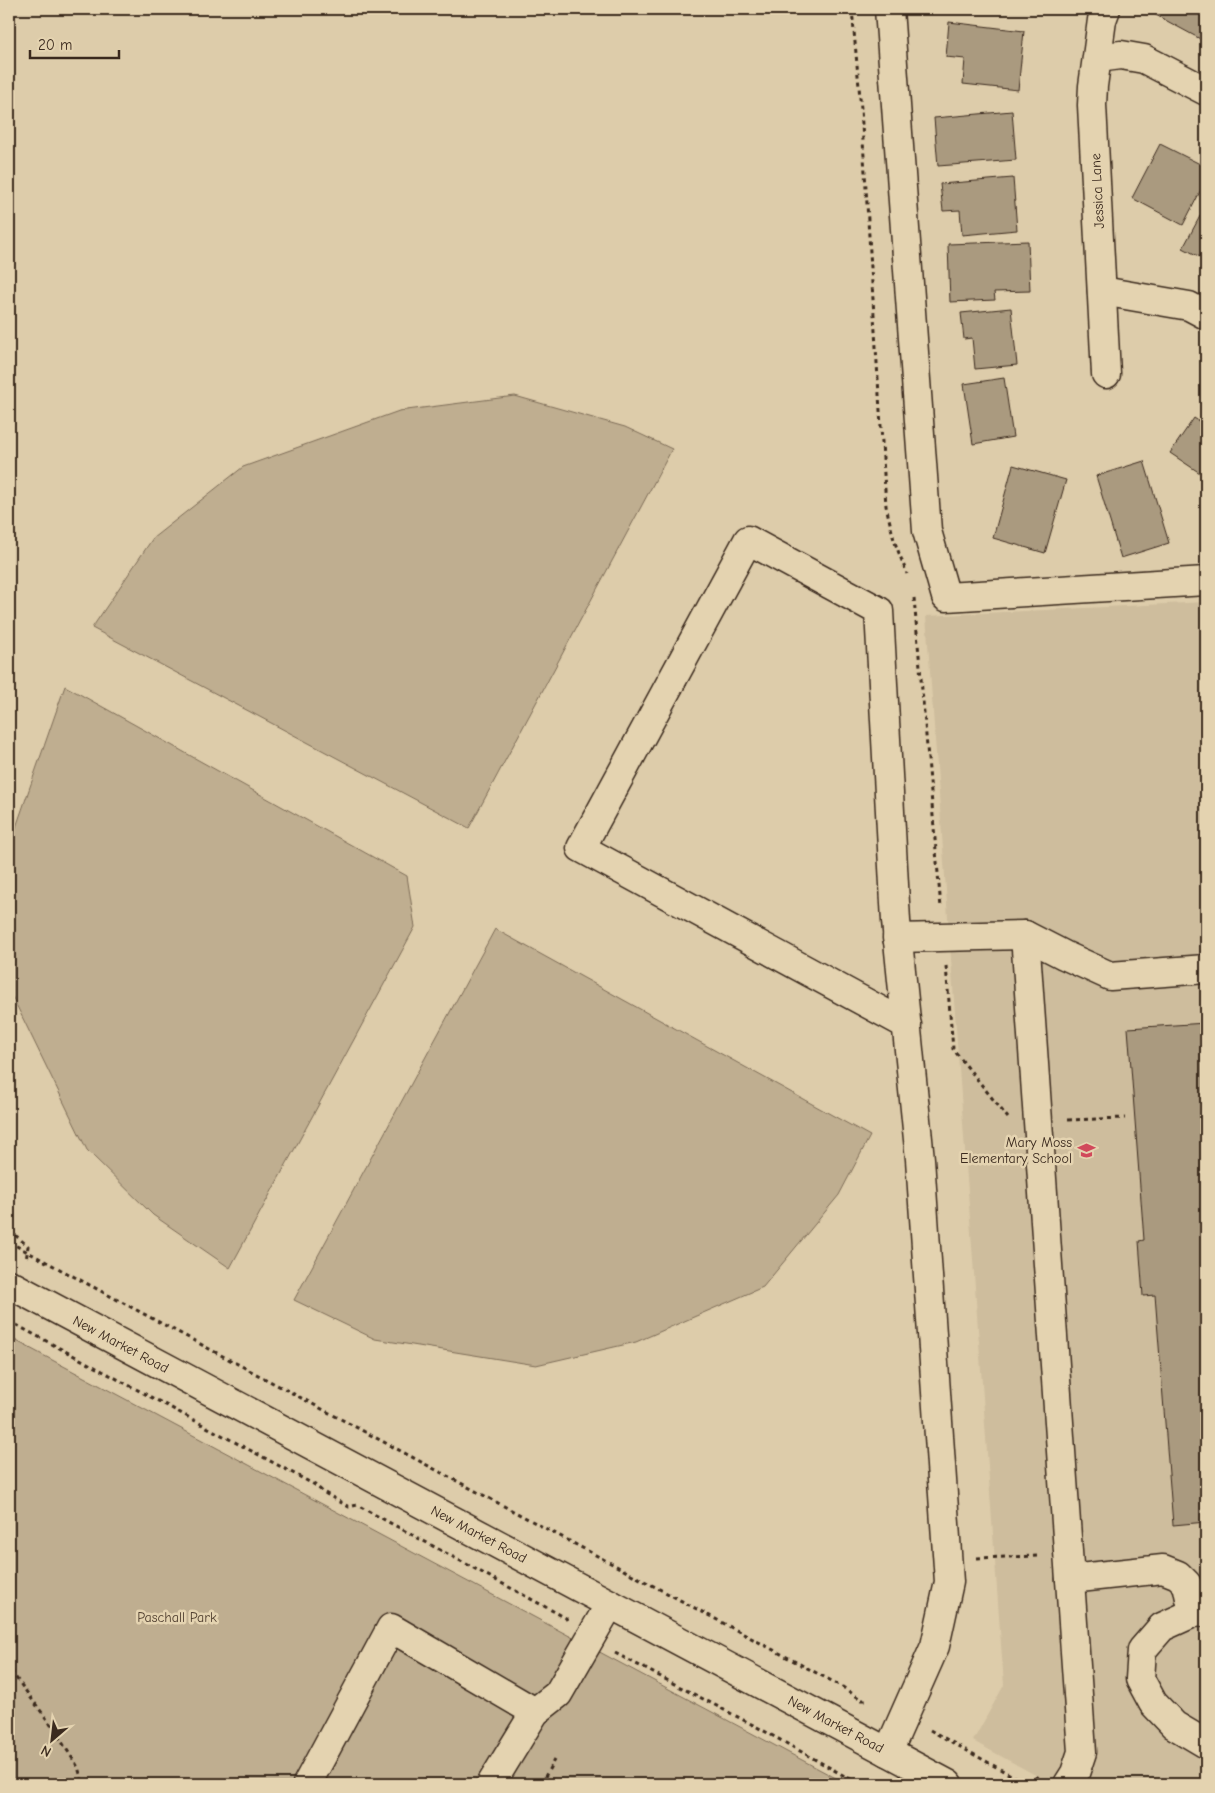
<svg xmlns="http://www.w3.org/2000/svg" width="1215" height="1793" font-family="'Comic Neue',sans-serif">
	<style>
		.built { fill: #cebd9d }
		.green { fill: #bfae90; stroke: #7d6c57 }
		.building { fill: #aa9a7f; stroke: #3b2a1e }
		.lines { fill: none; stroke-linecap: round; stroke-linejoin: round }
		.minor-casing { stroke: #3b2a1e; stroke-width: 31 }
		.path { stroke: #3b2a1e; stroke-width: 3; stroke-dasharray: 4 4; stroke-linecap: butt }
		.minor { stroke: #e4d3b0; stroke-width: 28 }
		.labels { text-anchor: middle; stroke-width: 5; stroke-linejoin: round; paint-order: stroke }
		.street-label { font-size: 14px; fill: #3b2a1e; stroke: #e4d3b0 }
		.poi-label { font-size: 14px; fill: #3b2a1e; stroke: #e4d3b0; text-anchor: end }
		.park-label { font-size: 14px; fill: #4f3e2f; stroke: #e4d3b0 }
	</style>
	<rect width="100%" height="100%" fill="#dca"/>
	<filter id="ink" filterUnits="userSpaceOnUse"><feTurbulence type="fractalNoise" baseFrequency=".02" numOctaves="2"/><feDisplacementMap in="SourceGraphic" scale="10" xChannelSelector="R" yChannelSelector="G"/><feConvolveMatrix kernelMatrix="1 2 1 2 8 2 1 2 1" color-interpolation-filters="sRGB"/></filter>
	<g filter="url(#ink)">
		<path class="built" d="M 1206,602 L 1206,1784 L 1052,1784 L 973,1741 L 1004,1685 L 926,616 Z"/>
		<g class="green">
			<path d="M 515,396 L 625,427 L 672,449 L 469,828 L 92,628 L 153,538 L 243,467 L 399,411 Z"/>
			<path d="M 65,686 L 407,876 L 415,927 L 230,1268 L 153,1215 L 87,1150 L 12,996 L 14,833 Z"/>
			<path d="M 495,929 L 870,1136 L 839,1195 L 763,1287 L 636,1342 L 536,1365 L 375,1339 L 294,1300 Z"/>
			<path d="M 9,1337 L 847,1784 L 9,1784 Z"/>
		</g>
		<g class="building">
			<path d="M 1157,9 L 1206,9 L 1206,42 L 1154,14 Z"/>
			<path d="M 949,22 L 1024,31 L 1018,90 L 963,84 L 965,59 L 946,57 Z"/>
			<path d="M 1012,111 L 1016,160 L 938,166 L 934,118 Z"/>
			<path d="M 1160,144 L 1206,167 L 1206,180 L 1183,225 L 1132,198 Z"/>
			<path d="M 1013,178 L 1017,230 L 962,235 L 960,210 L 943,211 L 940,184 Z"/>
			<path d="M 1206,205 L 1206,260 L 1183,248 Z"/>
			<path d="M 1028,241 L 1030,291 L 994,292 L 995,300 L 950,302 L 948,244 Z"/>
			<path d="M 1011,308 L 1017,365 L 975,369 L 972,338 L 964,339 L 961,313 Z"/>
			<path d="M 1206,376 L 1206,390 L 1200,387 Z"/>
			<path d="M 1004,378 L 1013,437 L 973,444 L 964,384 Z"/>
			<path d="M 1194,418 L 1206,426 L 1206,477 L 1170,453 Z"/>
			<path d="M 1144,461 L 1169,543 L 1121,558 L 1096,476 Z"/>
			<path d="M 1013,465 L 1066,480 L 1045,553 L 993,538 Z"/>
			<path d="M 1206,1023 L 1206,1522 L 1173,1525 L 1155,1295 L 1143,1296 L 1139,1241 L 1144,1240 L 1128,1028 Z"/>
		</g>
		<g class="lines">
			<defs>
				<g id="minor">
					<path d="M 889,9 L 927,531 L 946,597 L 1206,581"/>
					<path d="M 1106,9 L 1102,20 L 1093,86 L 1092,105 L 1106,374"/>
					<path d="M 1098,58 L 1121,55 L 1144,59 L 1206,91"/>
					<path d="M 1102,291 L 1189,306 L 1206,315"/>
					<path d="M 1025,935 L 1082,1752 L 1075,1773 L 1068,1784"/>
					<path d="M 897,938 L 1025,935 L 1064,955 L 1110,976 L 1206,969"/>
					<path d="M 9,1284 L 948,1784"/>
					<path d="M 1070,1579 L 1163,1569 L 1178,1575 L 1187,1584 L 1193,1613"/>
					<path d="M 1206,1612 L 1193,1613 L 1162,1627 L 1142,1650 L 1140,1679 L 1153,1703 L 1174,1725 L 1206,1744"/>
					<path d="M 888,1752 L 935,1646 L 949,1582 L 920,1159 L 896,921 L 879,611 L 748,540 L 581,848 L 907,1025"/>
					<path d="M 307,1784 L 391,1628 L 535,1712"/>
					<path d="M 491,1784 L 535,1712 L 558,1694 L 610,1604"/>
				</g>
			</defs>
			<use href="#minor" class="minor-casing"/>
			<g class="path">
				<path d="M 852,9 L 861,109 L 886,506 L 894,540 L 907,574"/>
				<path d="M 914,598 L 941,908"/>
				<path d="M 946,966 L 953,1049 L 1008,1118"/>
				<path d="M 1068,1120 L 1125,1118"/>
				<path d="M 9,1230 L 28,1246 L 26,1261"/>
				<path d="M 9,1242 L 841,1686 L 862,1700 L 869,1700"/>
				<path d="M 9,1321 L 315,1485 L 323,1492 L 349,1507 L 357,1505 L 566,1618 L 567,1620"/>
				<path d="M 977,1558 L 1040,1556"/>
				<path d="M 615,1653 L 757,1727 L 859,1784"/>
				<path d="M 9,1655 L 13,1674 L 49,1722 L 78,1767 L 83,1784"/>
				<path d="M 930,1730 L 1025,1783 L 1037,1777 L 1040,1774"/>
				<path d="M 541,1784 L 554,1760"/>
			</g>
			<use href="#minor" class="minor"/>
		</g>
	</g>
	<defs>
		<symbol id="school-bare" viewBox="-9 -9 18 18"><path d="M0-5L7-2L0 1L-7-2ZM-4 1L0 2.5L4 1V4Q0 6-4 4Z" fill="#d1495b" stroke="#e4d3b0" stroke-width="2.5" paint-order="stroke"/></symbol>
	</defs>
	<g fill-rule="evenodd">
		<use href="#school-bare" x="1074" y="1138" width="25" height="25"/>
	</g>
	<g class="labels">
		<g class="street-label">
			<text transform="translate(1097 191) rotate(-93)" y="5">Jessica Lane</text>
			<text transform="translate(121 1344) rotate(28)" y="5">New Market Road</text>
			<text transform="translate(479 1534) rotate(28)" y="5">New Market Road</text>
			<text transform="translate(836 1724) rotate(28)" y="5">New Market Road</text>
		</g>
		<g class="poi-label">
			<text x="1072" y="1147">Mary Moss<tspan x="1072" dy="16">Elementary School</tspan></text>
		</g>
		<g class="park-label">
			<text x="177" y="1622">Paschall Park</text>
		</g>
	</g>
	<rect width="1215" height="1793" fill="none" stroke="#e4d3b0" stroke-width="30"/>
	<rect x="15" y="15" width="1185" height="1763" fill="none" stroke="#3b2a1e" stroke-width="2" filter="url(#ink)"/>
	<g transform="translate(52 1740) rotate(208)" stroke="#e4d3b0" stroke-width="4" paint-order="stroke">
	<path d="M0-4L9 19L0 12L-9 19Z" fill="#3b2a1e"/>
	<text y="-8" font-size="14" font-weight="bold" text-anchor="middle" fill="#3b2a1e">N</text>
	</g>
	<path d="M30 50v8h89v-8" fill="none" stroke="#3b2a1e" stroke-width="2.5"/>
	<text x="38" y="50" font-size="15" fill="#3b2a1e" stroke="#e4d3b0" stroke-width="4" paint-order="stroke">20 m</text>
</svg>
